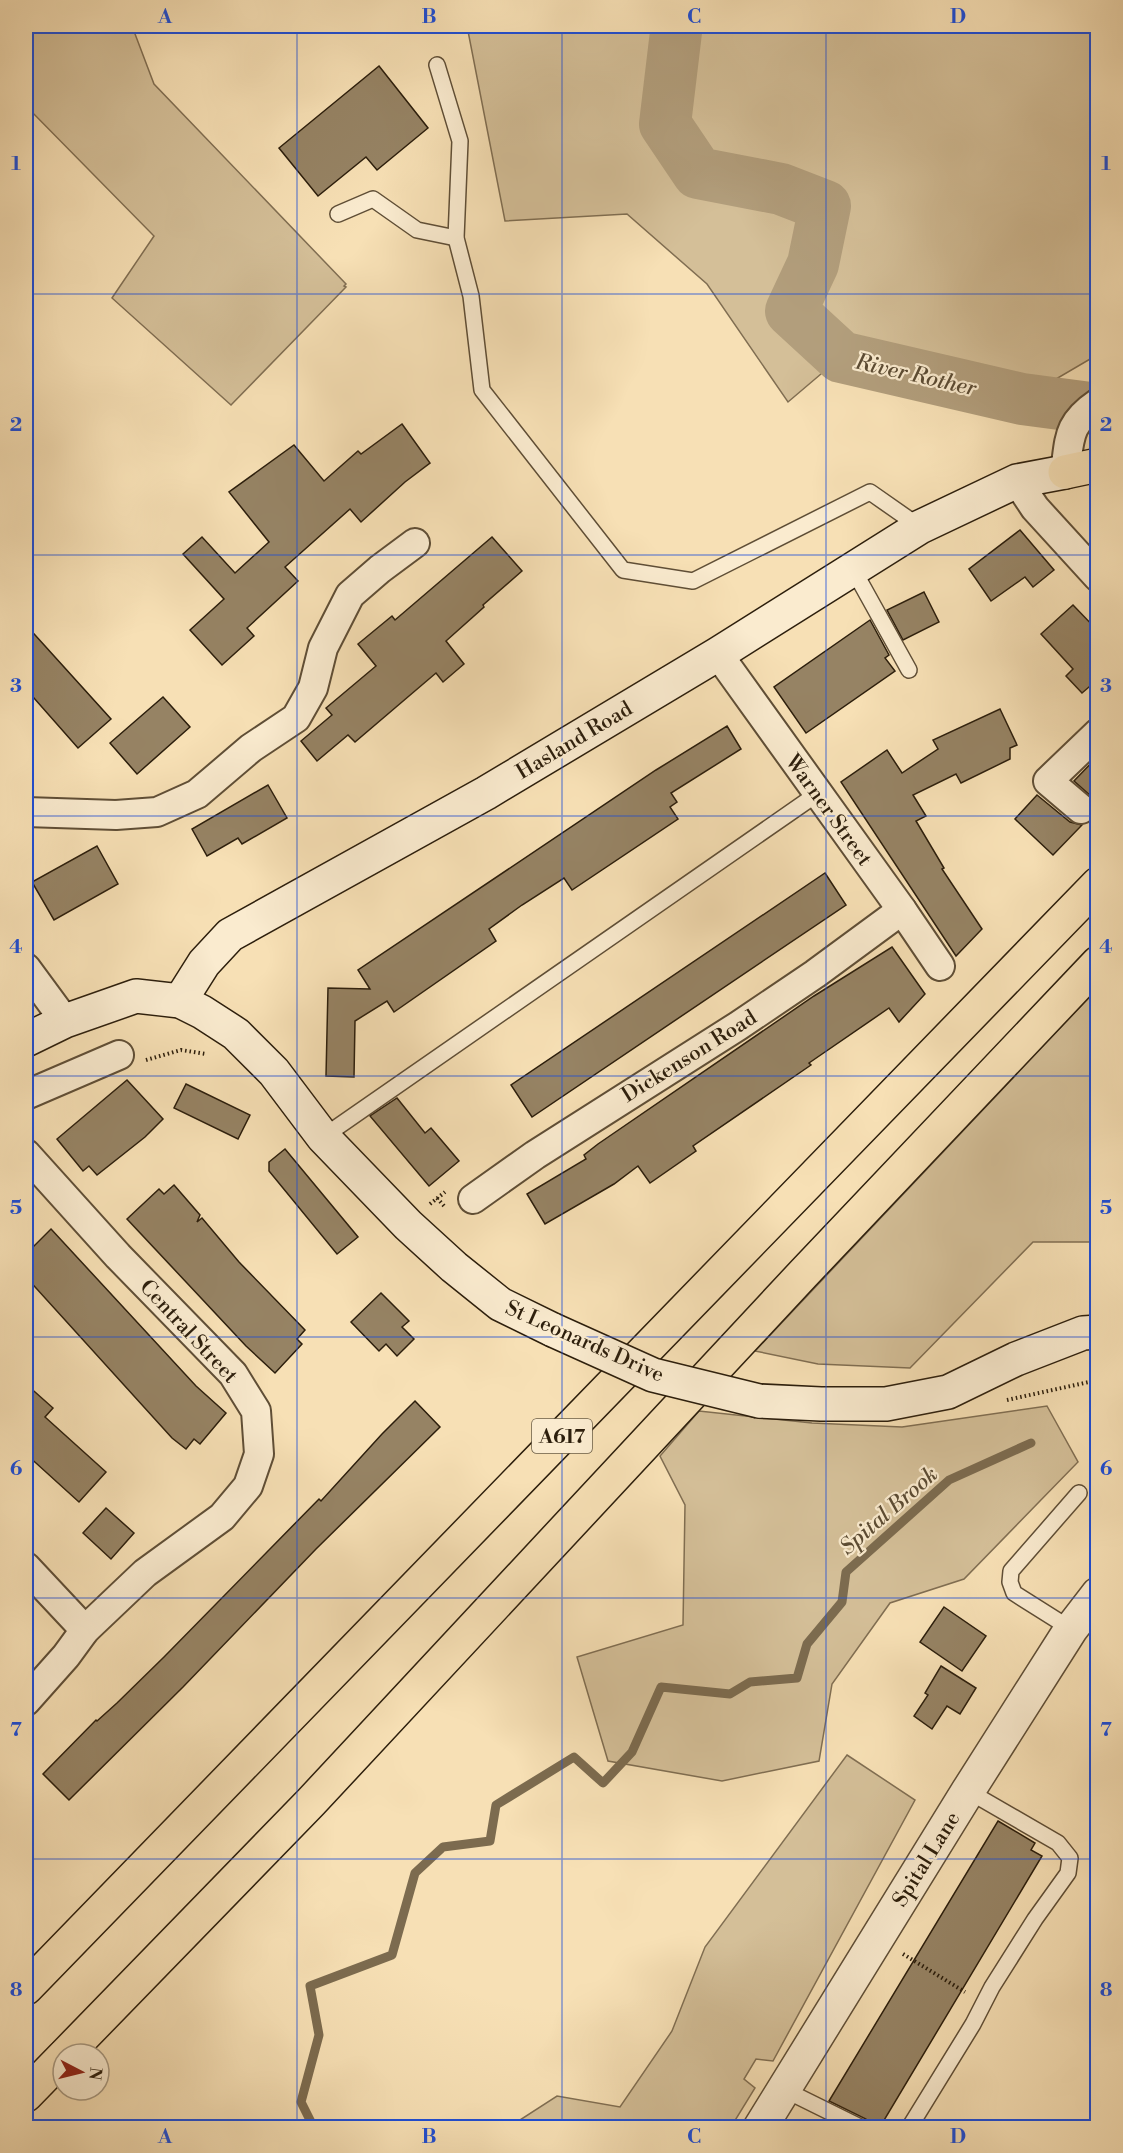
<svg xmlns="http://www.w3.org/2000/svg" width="1123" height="2153" font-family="'Libre Bodoni',serif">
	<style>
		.green { fill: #d4bf98; stroke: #806e52; stroke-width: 1.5 }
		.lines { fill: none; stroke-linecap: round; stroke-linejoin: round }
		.stream { stroke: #7c6b4f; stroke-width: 9 }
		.river { stroke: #b29e7c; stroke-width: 52 }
		.building { fill: #968364; stroke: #2c1e0c; stroke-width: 1.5 }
		.service-casing { stroke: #5f4e36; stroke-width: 18 }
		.minor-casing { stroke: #5f4e36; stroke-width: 32 }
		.tertiary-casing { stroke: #5f4e36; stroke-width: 36 }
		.secondary-casing { stroke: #2c1e0c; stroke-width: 36 }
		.trunk-casing { stroke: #2c1e0c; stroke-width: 36 }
		.path { stroke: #2c1e0c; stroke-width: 4; stroke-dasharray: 1.5 3; stroke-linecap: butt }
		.service { stroke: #faebcf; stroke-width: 15 }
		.minor { stroke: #faebcf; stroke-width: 28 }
		.tertiary { stroke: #faebcf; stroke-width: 33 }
		.secondary { stroke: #faebcf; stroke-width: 33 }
		.trunk { stroke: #f7e0b5; stroke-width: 33 }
		.secondary-bridge-casing { stroke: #2c1e0c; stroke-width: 36; stroke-linecap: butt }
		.secondary-bridge { stroke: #faebcf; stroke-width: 33 }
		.grid { fill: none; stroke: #1d4ed8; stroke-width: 1.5; stroke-opacity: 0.55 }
		.labels { text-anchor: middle; stroke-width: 4.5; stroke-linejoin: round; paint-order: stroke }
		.shield { fill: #faebcf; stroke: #6a5c46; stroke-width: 1.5 }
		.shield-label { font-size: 20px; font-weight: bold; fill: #2c1e0c }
		.street-label { font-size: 21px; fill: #2c1e0c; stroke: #faebcf }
		.water-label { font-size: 22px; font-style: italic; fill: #5b4b33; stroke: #faebcf }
		.neatline { fill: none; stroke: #1d4ed8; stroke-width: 2 }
		.grid-label { font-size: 20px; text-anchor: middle; font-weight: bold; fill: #1d4ed8 }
	</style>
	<rect width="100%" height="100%" fill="#f7e0b5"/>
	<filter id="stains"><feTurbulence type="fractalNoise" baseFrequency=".00333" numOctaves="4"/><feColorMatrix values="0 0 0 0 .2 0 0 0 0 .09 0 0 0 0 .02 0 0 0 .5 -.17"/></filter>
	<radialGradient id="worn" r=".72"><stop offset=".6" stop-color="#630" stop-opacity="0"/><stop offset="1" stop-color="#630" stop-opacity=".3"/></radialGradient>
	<g class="green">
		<path d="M 26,26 L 132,26 L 154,84 L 346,284 L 344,286 L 346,287 L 231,405 L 112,298 L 154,236 L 26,106 Z"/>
		<path d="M 467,26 L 1097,26 L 1097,355 L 1022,399 L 841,357 L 788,402 L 707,284 L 627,214 L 505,221 Z"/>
		<path d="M 1097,989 L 1097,1242 L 1033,1242 L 910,1368 L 818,1364 L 755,1351 Z"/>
		<path d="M 1047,1406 L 1078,1462 L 964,1579 L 890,1603 L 832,1684 L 819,1761 L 722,1781 L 608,1761 L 577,1657 L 683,1625 L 685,1505 L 660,1456 L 699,1411 L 812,1423 L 902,1427 Z"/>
		<path d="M 847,1755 L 915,1800 L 773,2061 L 756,2059 L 744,2079 L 755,2088 L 731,2127 L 509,2127 L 557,2096 L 620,2107 L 672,2031 L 705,1947 Z"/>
	</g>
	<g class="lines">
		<path class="stream" d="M 314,2128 L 301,2102 L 319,2035 L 310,1986 L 392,1955 L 415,1873 L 443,1847 L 490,1841 L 496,1805 L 574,1757 L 603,1783 L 632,1752 L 661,1687 L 730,1694 L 750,1682 L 797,1678 L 807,1644 L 842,1602 L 846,1572 L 949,1480 L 1031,1443"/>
		<path class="river" d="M 675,26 L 676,32 L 665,124 L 698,173 L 781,189 L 825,206 L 813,264 L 791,311 L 841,357 L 1022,399 L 1098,409"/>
	</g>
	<g class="building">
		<path d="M 379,66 L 428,128 L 377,170 L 366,157 L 318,196 L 279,148 Z"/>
		<path d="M 402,424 L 430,463 L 405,482 L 361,522 L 350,509 L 285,567 L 298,581 L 247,628 L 254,636 L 222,665 L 190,630 L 224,599 L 183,554 L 202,537 L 235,573 L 269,542 L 229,492 L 294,445 L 324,481 L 358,451 L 361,454 Z"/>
		<path d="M 1020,530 L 1054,570 L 1033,587 L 1025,577 L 991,601 L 969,569 Z"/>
		<path d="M 492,537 L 522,571 L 483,605 L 484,607 L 446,641 L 464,664 L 443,682 L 436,673 L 355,742 L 348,735 L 317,761 L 301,741 L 332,715 L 326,708 L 376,666 L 358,644 L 392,616 L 395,620 Z"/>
		<path d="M 924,592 L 939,622 L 903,640 L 887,610 Z"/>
		<path d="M 1073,605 L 1098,631 L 1098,696 L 1089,687 L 1082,693 L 1066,676 L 1073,669 L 1041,634 Z"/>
		<path d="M 870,620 L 889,655 L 885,658 L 895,671 L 806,733 L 774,687 Z"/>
		<path d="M 26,625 L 111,719 L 78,748 L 26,689 Z"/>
		<path d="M 163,697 L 190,727 L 137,774 L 110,743 Z"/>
		<path d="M 1000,709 L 1017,745 L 1010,748 L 1010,759 L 961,783 L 956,774 L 913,795 L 926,816 L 916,821 L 944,868 L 942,869 L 982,929 L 956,956 L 841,782 L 887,750 L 902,773 L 938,749 L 933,740 Z"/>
		<path d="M 727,726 L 741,749 L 671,793 L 677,802 L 670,807 L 678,819 L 572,890 L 564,878 L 522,905 L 489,929 L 496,941 L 394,1012 L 387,1001 L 355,1021 L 354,1077 L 326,1076 L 328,988 L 370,989 L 358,970 L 656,770 Z"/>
		<path d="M 1098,756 L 1098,808 L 1097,808 L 1092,797 L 1074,781 Z"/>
		<path d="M 268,785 L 287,818 L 242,844 L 238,838 L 207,856 L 192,829 Z"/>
		<path d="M 1037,795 L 1070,822 L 1082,825 L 1053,855 L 1015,819 Z"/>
		<path d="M 97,846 L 118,884 L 54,920 L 32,882 Z"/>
		<path d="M 825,873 L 846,905 L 532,1117 L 511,1085 Z"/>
		<path d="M 892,947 L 925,994 L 899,1022 L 889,1008 L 809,1063 L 811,1065 L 693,1146 L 696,1151 L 650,1183 L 638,1166 L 614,1184 L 545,1224 L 527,1194 L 586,1159 L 584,1155 L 598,1144 L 814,996 Z"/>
		<path d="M 127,1080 L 163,1119 L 145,1137 L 97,1175 L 89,1166 L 83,1171 L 57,1139 Z"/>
		<path d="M 186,1084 L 250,1115 L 238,1139 L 174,1108 Z"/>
		<path d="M 397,1098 L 425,1133 L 431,1128 L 459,1161 L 429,1186 L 370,1116 Z"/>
		<path d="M 285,1149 L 358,1237 L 337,1254 L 269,1171 L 269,1162 Z"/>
		<path d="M 174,1185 L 200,1215 L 197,1222 L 202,1218 L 239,1262 L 305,1330 L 297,1339 L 302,1344 L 275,1373 L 246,1346 L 127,1219 L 159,1189 L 164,1194 Z"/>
		<path d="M 51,1229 L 196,1386 L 226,1413 L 200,1444 L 194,1439 L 186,1449 L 172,1438 L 26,1277 L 26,1254 Z"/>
		<path d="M 381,1293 L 409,1321 L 402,1327 L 414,1339 L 397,1356 L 386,1344 L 379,1351 L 351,1322 Z"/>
		<path d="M 26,1384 L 53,1408 L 45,1417 L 106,1472 L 79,1502 L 26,1454 Z"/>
		<path d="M 415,1401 L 440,1427 L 316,1549 L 183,1687 L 69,1800 L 43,1774 L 96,1720 L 97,1721 L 117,1703 L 164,1657 L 319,1499 L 321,1501 L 382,1434 Z"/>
		<path d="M 106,1508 L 134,1533 L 111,1559 L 83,1533 Z"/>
		<path d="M 944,1607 L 986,1636 L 962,1671 L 920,1642 Z"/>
		<path d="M 941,1666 L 976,1688 L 960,1714 L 947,1706 L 932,1729 L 914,1716 L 928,1695 L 925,1693 Z"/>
		<path d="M 998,1821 L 1035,1843 L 1031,1850 L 1042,1856 L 880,2127 L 872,2127 L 866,2119 L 829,2101 Z"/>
	</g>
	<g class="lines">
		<defs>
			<g id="service">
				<path d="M 437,65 L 460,141 L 456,238 L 471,296 L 482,390 L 623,570 L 693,581 L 870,492 L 920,527"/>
				<path d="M 338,214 L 373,199 L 417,230 L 456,238"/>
				<path d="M 853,569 L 909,670"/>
				<path d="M 323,1137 L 817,794"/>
				<path d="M 1071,1629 L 1014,1593 L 1010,1582 L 1011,1571 L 1079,1493"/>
				<path d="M 783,2089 L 862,2128"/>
				<path d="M 909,2128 L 973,2024 L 992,1987 L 1035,1919 L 1068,1873 L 1070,1858 L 1058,1843 L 968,1791"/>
			</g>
			<g id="minor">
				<path d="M 1065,472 C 1070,438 1067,424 1098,403"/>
				<path d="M 1017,481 L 1035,508 L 1098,577"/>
				<path d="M 718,654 L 902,910 L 940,966"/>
				<path d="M 1081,809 L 1048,781 L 1098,733"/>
				<path d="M 26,812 L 116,815 L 157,812 L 197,794 L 251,748 L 296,718 L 313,688 L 323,648 L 350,595 L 380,569 L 415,543"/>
				<path d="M 26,968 L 65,1021"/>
				<path d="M 26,1095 L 119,1055"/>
				<path d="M 26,1154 L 118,1256 L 233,1374 L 256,1411 L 259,1454 L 248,1486 L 222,1517 L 145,1573 L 85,1630 L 66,1656 L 26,1701"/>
				<path d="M 473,1199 L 535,1155 L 738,1026 L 815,974 L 902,910"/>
				<path d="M 26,1567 L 85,1630"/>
			</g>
			<path id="tertiary" d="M 760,2128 L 968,1791 L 1071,1629 L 1098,1594"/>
			<g id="secondary">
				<path d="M 180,1001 L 204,963 L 230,935 L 486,793 L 718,654 L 920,527 L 1017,481 L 1065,472"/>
				<path d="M 26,1040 L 65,1021 L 136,996 L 180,1001 L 202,1012 L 236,1034 L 274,1072 L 323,1137 L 408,1225 L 454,1267 L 500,1304 L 553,1330"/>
				<path d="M 759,1401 L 821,1404 L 886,1404 L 948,1392 L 1016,1359 L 1083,1333 L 1098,1332"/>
			</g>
			<g id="trunk">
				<path d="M 1065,472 L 1098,465"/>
				<path d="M 26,1988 L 1098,884"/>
				<path d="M 66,2054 L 311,1802 L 803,1274 L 1098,963"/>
				<path d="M 26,2095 L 63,2057"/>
			</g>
		</defs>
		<use href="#service" class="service-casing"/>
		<use href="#minor" class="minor-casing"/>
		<use href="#tertiary" class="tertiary-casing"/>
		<use href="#secondary" class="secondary-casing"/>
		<use href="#trunk" class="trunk-casing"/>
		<g class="path">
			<path d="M 146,1060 L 181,1050 L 206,1054"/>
			<path d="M 437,1198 L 445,1207"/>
			<path d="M 430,1204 L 445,1192"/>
			<path d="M 1007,1400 L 1098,1380"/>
			<path d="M 903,1954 L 965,1992"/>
		</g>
		<use href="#service" class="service"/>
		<use href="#minor" class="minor"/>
		<use href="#tertiary" class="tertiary"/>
		<use href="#secondary" class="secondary"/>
		<use href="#trunk" class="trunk"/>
		<defs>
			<path id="secondary-bridge" d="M 553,1330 L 653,1375 L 759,1401"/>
		</defs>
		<use href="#secondary-bridge" class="secondary-bridge-casing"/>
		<use href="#secondary-bridge" class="secondary-bridge"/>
	</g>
	<path class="grid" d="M 297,26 L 297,2128M 562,26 L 562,2128M 826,26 L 826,2128M 26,294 L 1098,294M 26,555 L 1098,555M 26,816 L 1098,816M 26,1076 L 1098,1076M 26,1337 L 1098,1337M 26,1598 L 1098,1598M 26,1859 L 1098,1859"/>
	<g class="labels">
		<rect class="shield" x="532" y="1419" width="60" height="34" rx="4.5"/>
		<g class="shield-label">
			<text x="562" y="1443">A617</text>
		</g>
		<g class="street-label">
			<text transform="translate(574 740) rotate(-31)" y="7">Hasland Road</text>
			<text transform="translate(829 810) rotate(54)" y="7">Warner Street</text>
			<text transform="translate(689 1056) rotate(-32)" y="7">Dickenson Road</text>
			<text transform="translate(189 1331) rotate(47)" y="7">Central Street</text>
			<text transform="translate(585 1341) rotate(24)" y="7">St Leonards Drive</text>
			<text transform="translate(926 1859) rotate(-58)" y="7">Spital Lane</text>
		</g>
		<g class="water-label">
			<text transform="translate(916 374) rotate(13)" y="8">River Rother</text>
			<text transform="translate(888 1510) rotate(-41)" y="8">Spital Brook</text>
		</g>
	</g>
	<rect width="1123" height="2153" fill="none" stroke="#f7e0b5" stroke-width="66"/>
	<g transform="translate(81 2072) rotate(97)"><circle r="28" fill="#faebcf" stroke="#a89981" stroke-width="1.5"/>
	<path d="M0-4.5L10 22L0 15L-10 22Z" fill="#8f2418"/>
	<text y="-9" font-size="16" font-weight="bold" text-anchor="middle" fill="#2c1e0c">N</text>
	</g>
	<rect x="33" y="33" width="1057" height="2087" class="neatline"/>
	<g class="grid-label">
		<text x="165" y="23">A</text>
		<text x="429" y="23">B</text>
		<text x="694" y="23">C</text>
		<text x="958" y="23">D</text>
		<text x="16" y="170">1</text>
		<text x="1106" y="170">1</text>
		<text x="16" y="431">2</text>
		<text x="1106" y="431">2</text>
		<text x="16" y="692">3</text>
		<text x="1106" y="692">3</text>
		<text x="16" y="953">4</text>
		<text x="1106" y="953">4</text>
		<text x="16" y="1214">5</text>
		<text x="1106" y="1214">5</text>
		<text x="16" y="1475">6</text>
		<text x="1106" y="1475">6</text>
		<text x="16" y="1736">7</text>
		<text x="1106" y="1736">7</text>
		<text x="16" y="1996">8</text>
		<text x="1106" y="1996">8</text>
		<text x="165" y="2143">A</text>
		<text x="429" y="2143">B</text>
		<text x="694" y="2143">C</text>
		<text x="958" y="2143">D</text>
	</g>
	<rect width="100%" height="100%" filter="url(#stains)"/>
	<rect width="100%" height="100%" fill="url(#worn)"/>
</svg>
